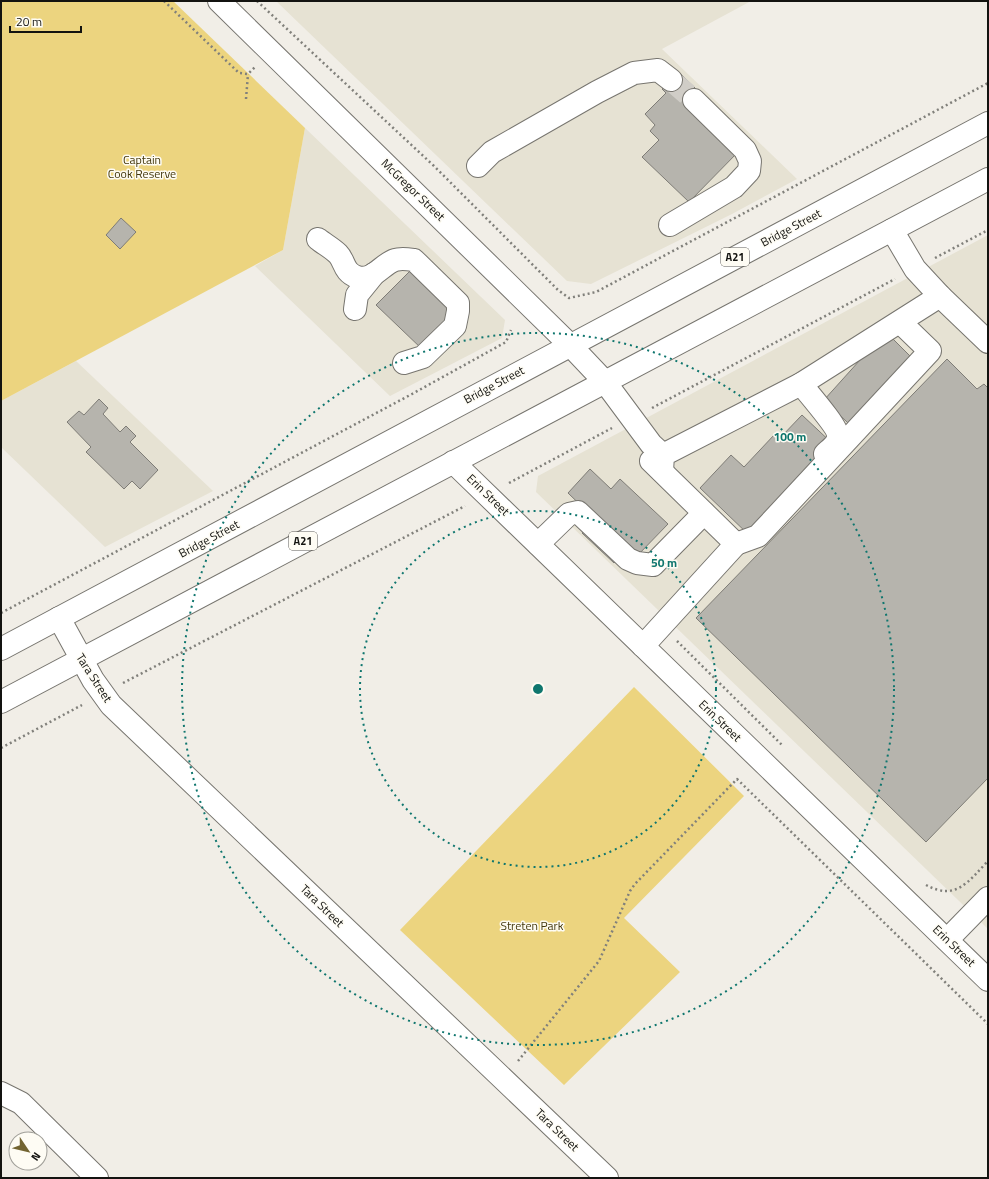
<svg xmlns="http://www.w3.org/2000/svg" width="989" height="1179" font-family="'Titillium Web',sans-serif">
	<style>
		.built { fill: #e6e2d3 }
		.green { fill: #ecd47f }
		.building { fill: #b6b4ad; stroke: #7e7c76 }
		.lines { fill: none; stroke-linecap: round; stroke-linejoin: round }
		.minor-tunnel { stroke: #d0cdc7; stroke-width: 22; stroke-dasharray: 22 11; stroke-linecap: butt }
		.minor-casing { stroke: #77756f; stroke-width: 24 }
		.highway-casing { stroke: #77756f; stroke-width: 24 }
		.path { stroke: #81807b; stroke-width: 2.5; stroke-dasharray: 2 3; stroke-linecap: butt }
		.minor { stroke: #fff; stroke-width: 22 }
		.highway { stroke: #fff; stroke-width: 22 }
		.ring { fill: none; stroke: #0f766e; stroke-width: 2; stroke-dasharray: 2 4 }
		.labels { text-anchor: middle; stroke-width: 3; stroke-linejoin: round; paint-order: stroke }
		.shield { fill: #fefcf4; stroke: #5a5954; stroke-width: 1 }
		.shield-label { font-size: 11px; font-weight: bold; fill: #131310 }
		.park-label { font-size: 12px; fill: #43370b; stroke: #fefcf4 }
		.street-label { font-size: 12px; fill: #131310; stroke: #fefcf4 }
		.centre { fill: #0f766e; stroke: #fefcf4; stroke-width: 2 }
		.ring-label { font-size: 12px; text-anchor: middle; font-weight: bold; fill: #0f766e; stroke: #fefcf4; stroke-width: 3; stroke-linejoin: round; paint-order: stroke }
	</style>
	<rect width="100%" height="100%" fill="#f1eee7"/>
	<g class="built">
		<path d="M 276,1 L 751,1 L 662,49 L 797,179 L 732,214 L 591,284 L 567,281 Z"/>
		<path d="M 305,128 L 505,320 L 502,338 L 390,396 L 255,266 L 283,250 Z"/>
		<path d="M 988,235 L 988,929 L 536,492 L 538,476 Z"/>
		<path d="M 76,361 L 213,491 L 105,547 L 1,447 L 1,401 Z"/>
	</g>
	<g class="green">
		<path d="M 1,1 L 173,1 L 305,128 L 283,250 L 1,401 Z"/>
		<path d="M 634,687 L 744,796 L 624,918 L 680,972 L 564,1085 L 400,930 Z"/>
	</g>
	<g class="building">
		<path d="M 679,72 L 700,93 L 740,150 L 689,202 L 642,157 L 659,140 L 650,131 L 655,125 L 645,114 L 666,93 L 662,89 Z"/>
		<path d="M 121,218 L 136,232 L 120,249 L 106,235 Z"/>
		<path d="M 417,264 L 447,295 L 448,331 L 423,350 L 376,305 Z"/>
		<path d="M 892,338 L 912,358 L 848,423 L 824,400 L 869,350 Z"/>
		<path d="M 947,359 L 977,389 L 984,384 L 988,388 L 988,778 L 926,842 L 696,618 Z"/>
		<path d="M 99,399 L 108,408 L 103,414 L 120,432 L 126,426 L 136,436 L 130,442 L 158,470 L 140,489 L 132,481 L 124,489 L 86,452 L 91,447 L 67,422 L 79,411 L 84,415 Z"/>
		<path d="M 802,415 L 835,446 L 750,536 L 700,488 L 731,455 L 744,467 L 775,434 L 780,438 Z"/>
		<path d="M 590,469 L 611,489 L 620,479 L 668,524 L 636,557 L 627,549 L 614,563 L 582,533 L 595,519 L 568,493 Z"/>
	</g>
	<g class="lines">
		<path class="minor-tunnel" d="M 671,80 L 694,100"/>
		<defs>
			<g id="minor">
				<path d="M 219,1 L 570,345 L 605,382 L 651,444 L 663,455"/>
				<path d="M 478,166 L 492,152 L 597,92 L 634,73 L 658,70 L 671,80"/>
				<path d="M 670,225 L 734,187 L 749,171 L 750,161 L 745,150 L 694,100"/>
				<path d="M 892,230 L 915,269 L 940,296 L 988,342"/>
				<path d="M 318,239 C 324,244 332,248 338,254 C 345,261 343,272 357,277 C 373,282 382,264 395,260 C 401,258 407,259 414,260 L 458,303 L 458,311 L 455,326 L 423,357 L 404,363"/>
				<path d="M 355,309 L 357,295 L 374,274"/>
				<path d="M 801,384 C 808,393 838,427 838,436 C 839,443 830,449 825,454"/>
				<path d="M 453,462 L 988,980"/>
				<path d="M 662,471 L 663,455 L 801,384 L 940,296"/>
				<path d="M 538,544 L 569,514 L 578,512 L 628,559 L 637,563 L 653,565 L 704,513"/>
				<path d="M 736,544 L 758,536 L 930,351 L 900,322"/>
				<path d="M 59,618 L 93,680 L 111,705 L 607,1178"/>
				<path d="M 643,646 L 736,544 L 651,461"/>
				<path d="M 947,940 L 988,898"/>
				<path d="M 1,1093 L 21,1103 L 97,1178"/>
			</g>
			<g id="highway">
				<path d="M 1,649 L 988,123"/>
				<path d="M 1,702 L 988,179"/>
			</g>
		</defs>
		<use href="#minor" class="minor-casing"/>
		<use href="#highway" class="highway-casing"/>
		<g class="path">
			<path d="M 164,1 L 239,73 L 248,74 L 255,67"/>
			<path d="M 257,1 L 434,166 L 558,290 L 569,298 L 596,292 L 988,83"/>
			<path d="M 246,99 L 248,74"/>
			<path d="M 935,258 L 988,230"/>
			<path d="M 652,408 L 895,279"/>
			<path d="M 509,483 L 612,428"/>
			<path d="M 1,613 L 412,394 L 506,342 L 511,330"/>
			<path d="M 677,641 L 783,746"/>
			<path d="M 123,683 L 465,506"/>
			<path d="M 1,748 L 82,705"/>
			<path d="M 926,885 C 956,901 968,882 988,861"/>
			<path d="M 518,1061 L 599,961 L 630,891 L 635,884 L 737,779 L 988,1024"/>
		</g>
		<use href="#minor" class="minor"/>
		<use href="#highway" class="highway"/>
	</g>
	<g class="ring">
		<circle cx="538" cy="689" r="178"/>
		<circle cx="538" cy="689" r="356"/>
	</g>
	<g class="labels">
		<g class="shield">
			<rect x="721" y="248" width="28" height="18" rx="3"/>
			<rect x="289" y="532" width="28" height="18" rx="3"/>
		</g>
		<g class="shield-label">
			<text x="735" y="261">A21</text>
			<text x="303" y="545">A21</text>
		</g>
		<g class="park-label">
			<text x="142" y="164">Captain<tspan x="142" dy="14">Cook Reserve</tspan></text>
			<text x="532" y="930">Streten Park</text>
		</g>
		<g class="street-label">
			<text transform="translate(413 190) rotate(44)" y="4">McGregor Street</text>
			<text transform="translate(791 228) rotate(-28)" y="4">Bridge Street</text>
			<text transform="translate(494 385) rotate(-28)" y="4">Bridge Street</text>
			<text transform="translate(488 495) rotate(44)" y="4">Erin Street</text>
			<text transform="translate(209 539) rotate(-28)" y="4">Bridge Street</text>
			<text transform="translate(94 678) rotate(57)" y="4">Tara Street</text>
			<text transform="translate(720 721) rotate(44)" y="4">Erin Street</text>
			<text transform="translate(322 906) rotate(44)" y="4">Tara Street</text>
			<text transform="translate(954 946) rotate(44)" y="4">Erin Street</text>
			<text transform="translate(557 1130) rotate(44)" y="4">Tara Street</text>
		</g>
	</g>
	<circle cx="538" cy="689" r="6" class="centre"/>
	<g class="ring-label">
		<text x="790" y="441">100 m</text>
		<text x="664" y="567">50 m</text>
	</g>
	<rect width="989" height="1179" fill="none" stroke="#131310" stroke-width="4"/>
	<g transform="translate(28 1151) rotate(125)"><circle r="19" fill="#fefcf4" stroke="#a09f99"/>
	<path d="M0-3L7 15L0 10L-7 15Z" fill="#726431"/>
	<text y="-6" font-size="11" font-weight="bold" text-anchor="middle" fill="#131310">N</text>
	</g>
	<path d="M10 26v6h71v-6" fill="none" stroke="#131310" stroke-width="2"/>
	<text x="16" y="26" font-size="12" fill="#131310" stroke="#fefcf4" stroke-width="3" paint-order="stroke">20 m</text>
</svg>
